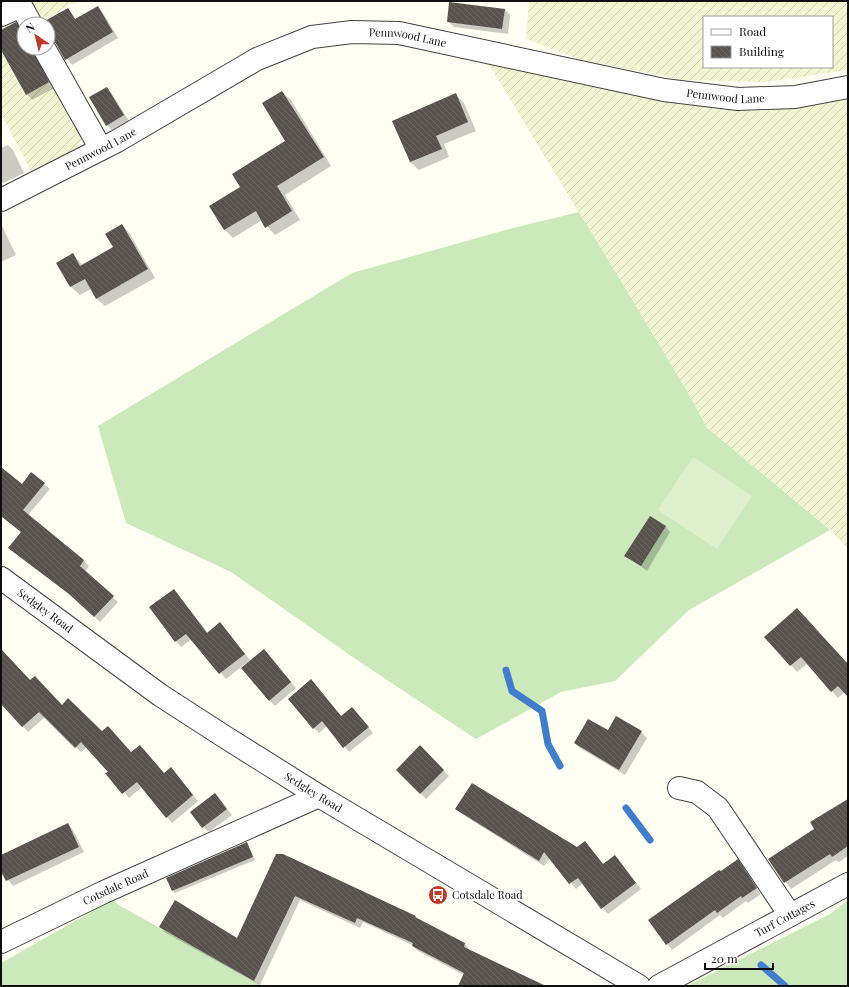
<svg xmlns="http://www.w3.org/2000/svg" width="849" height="987" font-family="'Playfair Display',serif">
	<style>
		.farmland { fill: url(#farmland-furrows); fill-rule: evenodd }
		.grass { fill: #cce9bc }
		.pitch { fill: #dff0cd }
		.shadow { fill: #0003 }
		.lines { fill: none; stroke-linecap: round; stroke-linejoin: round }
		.stream { stroke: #407ecb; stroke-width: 7 }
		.building { fill: url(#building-back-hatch) }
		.minor-casing { stroke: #424242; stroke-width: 24 }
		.minor { stroke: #fff; stroke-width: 22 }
		.labels { text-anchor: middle; stroke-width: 4; stroke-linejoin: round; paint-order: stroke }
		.street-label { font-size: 11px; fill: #0f0f0f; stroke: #fff }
		.poi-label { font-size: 11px; fill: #0f0f0f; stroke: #fff; text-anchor: start }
	</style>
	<defs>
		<pattern id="farmland-furrows" width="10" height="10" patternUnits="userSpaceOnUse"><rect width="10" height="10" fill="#f2f5d2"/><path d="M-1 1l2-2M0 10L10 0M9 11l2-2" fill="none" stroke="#ced1b3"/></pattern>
		<pattern id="building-back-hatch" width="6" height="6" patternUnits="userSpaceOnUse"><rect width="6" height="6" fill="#58524c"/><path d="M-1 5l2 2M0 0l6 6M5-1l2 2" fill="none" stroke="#6b6661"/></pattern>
	</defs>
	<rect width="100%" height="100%" fill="#fffef2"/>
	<g class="farmland">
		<path d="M 1,1 L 80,1 L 59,11 L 51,18 L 49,23 L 64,66 L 82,140 L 76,150 L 33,175 L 1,113 ZM 24,24 L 48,24 L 48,48 L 24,48 Z"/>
		<path d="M 529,1 L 848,1 L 848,70 L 765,82 L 683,80 L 579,59 L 526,39 ZM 704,17 L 832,17 L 832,67 L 704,67 Z"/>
		<path d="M 487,61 L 736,110 L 766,111 L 848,98 L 848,549 L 830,530 L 706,428 L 687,391 Z"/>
	</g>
	<g class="grass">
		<path d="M 579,212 L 687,391 L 707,428 L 830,530 L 689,610 L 615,681 L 561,692 L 476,739 L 357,660 L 231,572 L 126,523 L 98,426 L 352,273 L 513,228 Z"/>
		<path d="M 114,899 L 117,904 L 263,986 L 1,986 L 1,963 Z"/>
		<path d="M 848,900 L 848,986 L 687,986 L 830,914 Z"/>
	</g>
	<path class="pitch" d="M 693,457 L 752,496 L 717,549 L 658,510 Z"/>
	<g class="shadow">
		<path d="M 98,7 L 103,13 L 118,38 L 72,65 L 55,42 L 48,41 L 48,24 L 44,24 L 68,9 L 76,20 Z"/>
		<path d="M 505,10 L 510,15 L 508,34 L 454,27 L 448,21 Z"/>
		<path d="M 16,23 L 24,33 L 24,48 L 38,48 L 37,55 L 54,88 L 32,100 L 27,94 L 1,48 L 1,32 Z"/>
		<path d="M 107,88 L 112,94 L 129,121 L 112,130 L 107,125 Z"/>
		<path d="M 282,92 L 291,100 L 331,166 L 285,195 L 300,220 L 275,235 L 262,220 L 233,238 L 225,230 L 210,206 L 242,187 L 286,141 Z"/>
		<path d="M 456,95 L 464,103 L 476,131 L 444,144 L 449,157 L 419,170 L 410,162 Z"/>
		<path d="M 8,145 L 13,150 L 24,173 L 1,184 L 1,148 Z"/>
		<path d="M 1,224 L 16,255 L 1,262 Z"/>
		<path d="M 122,225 L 130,234 L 155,278 L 105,306 L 96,298 L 91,289 L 80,295 L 71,287 L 58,263 L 73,254 L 83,266 L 114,247 Z"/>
		<path d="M 1,468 L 22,485 L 44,484 L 50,489 L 28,515 L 84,561 L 89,566 L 85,572 L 118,602 L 100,622 L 76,599 L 9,548 L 21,532 L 1,516 Z"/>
		<path d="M 665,526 L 670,532 L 647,571 L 626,556 Z"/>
		<path d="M 174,590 L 208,633 L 225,629 L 250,660 L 226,679 L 192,639 L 181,647 L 176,641 Z"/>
		<path d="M 766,637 L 848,665 L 848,696 L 845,692 L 838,698 L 808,663 L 797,672 Z"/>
		<path d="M 1,649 L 30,682 L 62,706 L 164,774 L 176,774 L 198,801 L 172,823 L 142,787 L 129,798 L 109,772 L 87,747 L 81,752 L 45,717 L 28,732 L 4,705 L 1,694 Z"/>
		<path d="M 264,650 L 296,688 L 275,706 L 269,700 Z"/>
		<path d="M 311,681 L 342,717 L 352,708 L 373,733 L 349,752 L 327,726 L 319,733 L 314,728 Z"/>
		<path d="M 616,717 L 641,732 L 647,738 L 625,775 L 580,748 L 575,743 L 608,731 Z"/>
		<path d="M 420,747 L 449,776 L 426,799 L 397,770 Z"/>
		<path d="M 215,794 L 232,815 L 209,832 L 203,827 Z"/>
		<path d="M 848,799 L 848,856 L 839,862 L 836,860 L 791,889 L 769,860 L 816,830 Z"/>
		<path d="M 456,809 L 577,849 L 585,842 L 604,865 L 615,856 L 641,889 L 608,914 L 583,883 L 576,889 L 550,858 L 544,866 L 462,814 Z"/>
		<path d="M 68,824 L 73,830 L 84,852 L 13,886 L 4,875 L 1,877 L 1,856 Z"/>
		<path d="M 247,843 L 255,860 L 175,893 L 173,891 Z"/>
		<path d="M 277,855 L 415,916 L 419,921 L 465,944 L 470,951 L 543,986 L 459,986 L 464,975 L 418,951 L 412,945 L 363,922 L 360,928 L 300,900 L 260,985 L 166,933 L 160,927 L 238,939 Z"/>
		<path d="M 737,861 L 761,894 L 748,903 L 746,901 L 723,918 L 720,915 L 672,950 L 649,920 Z"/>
	</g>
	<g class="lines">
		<g class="stream">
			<path d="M 506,670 L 512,691 L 542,711 L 548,744 L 560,766"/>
			<path d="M 626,808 L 650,840"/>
			<path d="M 761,965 L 785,986"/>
		</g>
	</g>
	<g class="building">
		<path d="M 449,2 L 505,9 L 502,29 L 447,22 Z"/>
		<path d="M 98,6 L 113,32 L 65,60 L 55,42 L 48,37 L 48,24 L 43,24 L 43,22 L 68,8 L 75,19 Z"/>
		<path d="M 16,22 L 24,34 L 24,48 L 32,48 L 49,82 L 26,95 L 1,50 L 1,30 Z"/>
		<path d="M 107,87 L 124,115 L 106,126 L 89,97 Z"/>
		<path d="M 282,91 L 324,157 L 277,186 L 292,211 L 265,228 L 256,211 L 224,230 L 209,206 L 240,187 L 232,174 L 285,141 L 262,103 Z"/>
		<path d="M 456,93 L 468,122 L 436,136 L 442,149 L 410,162 L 392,121 Z"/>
		<path d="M 122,224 L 148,269 L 96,299 L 85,279 L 70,287 L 56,263 L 73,253 L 80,266 L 113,247 L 105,234 Z"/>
		<path d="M 1,467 L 22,484 L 31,472 L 45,483 L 23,510 L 84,560 L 80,566 L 114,596 L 94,617 L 69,594 L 8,548 L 21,532 L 1,516 Z"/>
		<path d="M 650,516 L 666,526 L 641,566 L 624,556 Z"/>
		<path d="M 174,589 L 207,633 L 220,622 L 245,654 L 219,674 L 186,634 L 175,642 L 149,607 Z"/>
		<path d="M 797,608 L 848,664 L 848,697 L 838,686 L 831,692 L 801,657 L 790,666 L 764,637 Z"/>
		<path d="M 1,649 L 30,680 L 35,676 L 62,705 L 68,698 L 102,731 L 108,726 L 131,752 L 140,745 L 164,773 L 171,767 L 193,795 L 166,818 L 137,782 L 122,794 L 105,773 L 108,772 L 81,742 L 75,748 L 39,712 L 22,727 L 1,704 Z"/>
		<path d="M 264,649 L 291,682 L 269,701 L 241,668 Z"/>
		<path d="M 311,679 L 341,716 L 352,707 L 369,727 L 343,748 L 322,721 L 313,729 L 288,699 Z"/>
		<path d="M 616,716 L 642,731 L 619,770 L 574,743 L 588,719 L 608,730 Z"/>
		<path d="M 420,745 L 444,770 L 420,794 L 396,770 Z"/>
		<path d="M 472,783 L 577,847 L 585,841 L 603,864 L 615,855 L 636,883 L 601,909 L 578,878 L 569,884 L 544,852 L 539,861 L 455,809 Z"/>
		<path d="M 215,793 L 227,809 L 202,828 L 190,812 Z"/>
		<path d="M 848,799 L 848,846 L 832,857 L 830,854 L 784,883 L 768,859 L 814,829 L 810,822 Z"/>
		<path d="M 68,823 L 79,847 L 6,881 L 1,871 L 1,855 Z"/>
		<path d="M 247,842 L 253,857 L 172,891 L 166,878 Z"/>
		<path d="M 276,854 L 283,854 L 416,916 L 415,917 L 465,943 L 464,947 L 546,986 L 458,986 L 464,973 L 412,946 L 413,943 L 357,918 L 355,923 L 295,896 L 254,981 L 159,927 L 175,900 L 237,938 Z"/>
		<path d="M 738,859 L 757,888 L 742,898 L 741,896 L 717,913 L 715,910 L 666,945 L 648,920 L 719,870 L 721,871 Z"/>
	</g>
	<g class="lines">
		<defs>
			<g id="minor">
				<path d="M 1,15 L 21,6 L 31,24"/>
				<path d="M 44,48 L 101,149"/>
				<path id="s1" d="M 1,200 L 117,141 L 257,59 L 312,37 L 352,32 L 399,33 L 664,90 L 738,99 L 795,97 L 848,87"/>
				<path id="s2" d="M 1,578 L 160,695 L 225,737 L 319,796 L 639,986"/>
				<path d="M 679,788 L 697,792 L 718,808 L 790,915"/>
				<path id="s3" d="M 1,942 L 104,892 L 319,796"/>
				<path id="s4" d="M 659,986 L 848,884"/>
			</g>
		</defs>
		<use href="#minor" class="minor-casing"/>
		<use href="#minor" class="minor"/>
	</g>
	<defs>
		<symbol id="bus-disc" viewBox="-11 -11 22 22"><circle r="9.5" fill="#bd3929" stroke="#fff"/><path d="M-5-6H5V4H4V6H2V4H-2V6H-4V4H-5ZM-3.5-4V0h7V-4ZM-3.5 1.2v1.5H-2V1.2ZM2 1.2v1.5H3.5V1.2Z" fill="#fff"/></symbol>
	</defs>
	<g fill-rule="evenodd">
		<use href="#bus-disc" x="427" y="884" width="22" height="22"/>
	</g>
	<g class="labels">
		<g class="street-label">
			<text dy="4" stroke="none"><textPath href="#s1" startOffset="448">Pennwood Lane</textPath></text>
			<text dy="4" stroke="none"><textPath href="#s1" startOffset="772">Pennwood Lane</textPath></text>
			<text dy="4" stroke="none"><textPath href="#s1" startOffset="112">Pennwood Lane</textPath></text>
			<text dy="4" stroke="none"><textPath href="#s2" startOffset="55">Sedgley Road</textPath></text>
			<text dy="4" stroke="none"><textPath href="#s2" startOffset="379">Sedgley Road</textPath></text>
			<text dy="4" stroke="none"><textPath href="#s3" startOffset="127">Cotsdale Road</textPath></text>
			<text dy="4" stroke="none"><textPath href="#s4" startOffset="143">Turf Cottages</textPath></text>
		</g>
		<g class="poi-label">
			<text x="452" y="899">Cotsdale Road</text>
		</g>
	</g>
	<rect width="849" height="987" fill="none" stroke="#0f0f0f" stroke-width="4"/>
	<rect x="703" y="16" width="130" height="52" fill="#ffffff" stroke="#9f9f9f"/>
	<rect x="711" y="29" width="20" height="6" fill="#ffffff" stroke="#9f9f9f"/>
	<text x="739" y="36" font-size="12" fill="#0f0f0f">Road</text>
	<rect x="711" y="46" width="20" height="12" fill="url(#building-back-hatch)" stroke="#9f9f9f"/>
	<text x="739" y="56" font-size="12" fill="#0f0f0f">Building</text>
	<g transform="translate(36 36) rotate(325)"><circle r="19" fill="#ffffff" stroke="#9f9f9f"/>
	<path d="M0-3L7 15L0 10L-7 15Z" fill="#bd3929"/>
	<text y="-6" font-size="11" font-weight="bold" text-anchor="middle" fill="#0f0f0f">N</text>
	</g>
	<path d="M705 963v6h68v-6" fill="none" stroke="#0f0f0f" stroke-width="2"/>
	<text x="711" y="963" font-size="12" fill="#0f0f0f" stroke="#ffffff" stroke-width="3" paint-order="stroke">20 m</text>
</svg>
